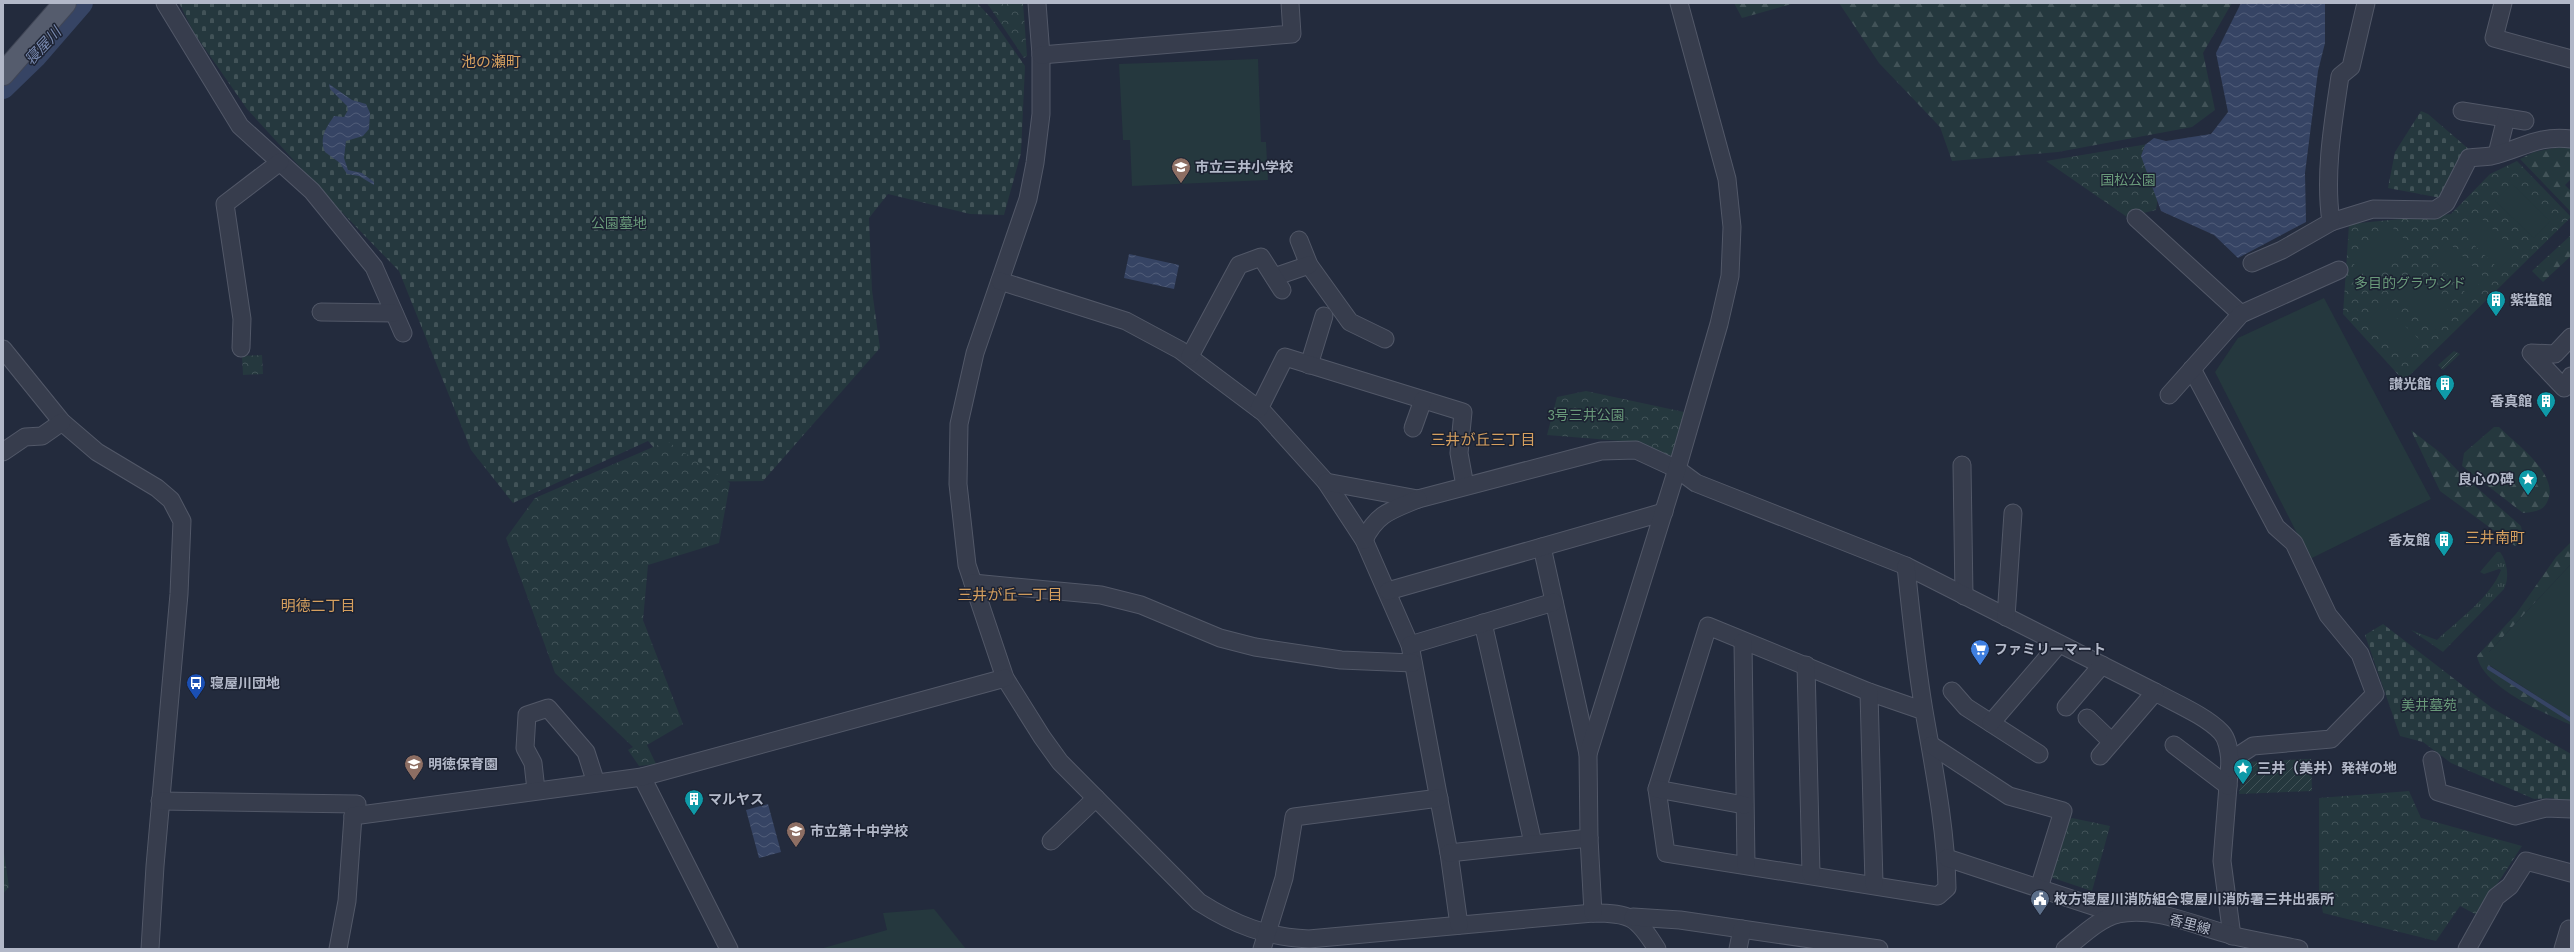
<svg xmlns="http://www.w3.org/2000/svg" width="2574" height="952" font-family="Jost,'Noto Sans JP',sans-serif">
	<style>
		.grass { fill: url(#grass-tufts) }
		.forest { fill: url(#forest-firs) }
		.cemetery { fill: url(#cemetery-stones) }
		.park { fill: url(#park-crowns) }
		.garden { fill: url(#garden-furrows) }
		.pitch { fill: #25383e }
		.water { fill: url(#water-waves) }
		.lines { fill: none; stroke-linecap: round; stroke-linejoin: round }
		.stream { stroke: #364464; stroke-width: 4 }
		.river { stroke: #364464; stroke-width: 24 }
		.minor-casing { stroke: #525868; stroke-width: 19 }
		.major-casing { stroke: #404656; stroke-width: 24 }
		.minor { stroke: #373d4d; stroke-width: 17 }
		.major { stroke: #555c6d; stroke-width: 22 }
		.labels { text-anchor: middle; stroke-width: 3; stroke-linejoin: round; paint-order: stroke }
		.poi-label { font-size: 14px; font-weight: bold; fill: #b2b8c8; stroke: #1c2232; text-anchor: start }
		.park-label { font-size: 14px; fill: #699a7a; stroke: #1c2232 }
		.street-label { font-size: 14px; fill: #b2b8c8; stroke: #1c2232 }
		.water-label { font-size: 15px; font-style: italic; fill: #7a8bb1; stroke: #1c2232 }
		.neighbourhood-label { font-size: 15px; fill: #d6a05f; stroke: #1c2232 }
	</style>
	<defs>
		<pattern id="grass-tufts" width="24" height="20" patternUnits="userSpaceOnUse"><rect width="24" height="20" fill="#25383e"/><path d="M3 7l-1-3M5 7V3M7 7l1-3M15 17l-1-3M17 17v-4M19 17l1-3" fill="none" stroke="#425358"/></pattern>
		<pattern id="forest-firs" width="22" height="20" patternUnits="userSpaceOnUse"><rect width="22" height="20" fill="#25383e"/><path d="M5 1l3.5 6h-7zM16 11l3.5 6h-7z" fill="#425358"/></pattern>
		<pattern id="cemetery-stones" width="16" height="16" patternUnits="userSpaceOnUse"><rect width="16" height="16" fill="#25383e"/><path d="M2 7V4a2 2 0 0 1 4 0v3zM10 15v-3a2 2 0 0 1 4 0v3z" fill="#425358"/></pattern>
		<pattern id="park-crowns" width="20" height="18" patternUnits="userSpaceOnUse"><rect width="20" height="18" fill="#25383e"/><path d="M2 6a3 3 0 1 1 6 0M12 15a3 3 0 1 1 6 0" fill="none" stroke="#425358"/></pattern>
		<pattern id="garden-furrows" width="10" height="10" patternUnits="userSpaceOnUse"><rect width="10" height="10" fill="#25383e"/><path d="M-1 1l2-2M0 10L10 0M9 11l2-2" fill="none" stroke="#425358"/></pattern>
		<pattern id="water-waves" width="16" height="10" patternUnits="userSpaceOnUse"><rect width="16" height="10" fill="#364464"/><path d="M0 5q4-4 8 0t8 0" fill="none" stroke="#515d79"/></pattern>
	</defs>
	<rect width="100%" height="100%" fill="#232b3d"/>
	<path class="grass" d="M 2497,552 L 2500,552 C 2507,561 2510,578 2504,589 L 2443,652 L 2411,630 L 2437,640 C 2459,619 2490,598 2501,570 L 2499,569 L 2484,574 L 2480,572 Z"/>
	<g class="forest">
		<path d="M 1734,3 L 1795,3 L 1742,18 Z"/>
		<path d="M 1839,3 L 2232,3 L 2203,53 L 2215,110 L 2192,127 L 2058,152 L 1952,161 L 1940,127 L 1879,63 Z"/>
		<path d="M 2560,147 L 2571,147 L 2571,179 L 2565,185 L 2571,191 L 2571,212 L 2520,159 L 2534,152 Z"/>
		<path d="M 2571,235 L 2571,256 L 2543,282 L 2532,271 Z"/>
		<path d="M 2494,427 L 2499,427 C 2515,443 2559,474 2548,500 C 2544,511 2535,512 2523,513 L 2462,466 L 2464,453 Z"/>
		<path d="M 2411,430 L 2442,454 L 2460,473 L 2521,526 L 2524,541 L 2515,546 L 2440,491 Z"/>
		<path d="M 2571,542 L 2571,564 L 2489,652 L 2490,670 L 2571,721 L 2571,725 C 2545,714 2482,686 2477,656 L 2516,614 L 2556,557 Z"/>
	</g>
	<g class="cemetery">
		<path d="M 179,3 L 977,3 L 992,19 L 1025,66 L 1021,153 L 1004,215 L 970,214 L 888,194 L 869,218 L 872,290 L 880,348 L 763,481 L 684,482 L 648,441 L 513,503 L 471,450 L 399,271 L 331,201 L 247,109 L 194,33 Z"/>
		<path d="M 2421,111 L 2428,114 L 2471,151 L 2453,171 L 2441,198 L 2388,188 L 2395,152 Z"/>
		<path d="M 2383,624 L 2492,708 L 2571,754 L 2570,802 L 2551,798 L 2534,799 L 2451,763 L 2423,742 L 2400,736 L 2365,635 Z"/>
	</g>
	<g class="park">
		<path d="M 987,3 L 1023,3 L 1027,56 L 1024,58 Z"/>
		<path d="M 2166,141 L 2156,210 L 2127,217 L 2046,161 Z"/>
		<path d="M 2517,161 L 2571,217 L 2404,381 L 2343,314 L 2349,224 L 2451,214 L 2490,174 Z"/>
		<path d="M 262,355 L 263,374 L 243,375 L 242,356 Z"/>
		<path d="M 1586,391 L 1684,412 L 1674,458 L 1622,441 L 1547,435 L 1557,397 Z"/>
		<path d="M 667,441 L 730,483 L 719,543 L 648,565 L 643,620 L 683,724 L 647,745 L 656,764 L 639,766 L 628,750 L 633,747 L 555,673 L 506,538 L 535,498 Z"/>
		<path d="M 2409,791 L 2421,818 L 2522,846 L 2477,915 L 2460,906 L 2436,941 L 2323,913 L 2319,891 L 2319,798 Z"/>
		<path d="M 2072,818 L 2110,826 L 2092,891 L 2053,878 L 2050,874 L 2064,822 Z"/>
		<path d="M 3,846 L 9,887 L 3,894 Z"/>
	</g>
	<g class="garden">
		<path d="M 2454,351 L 2460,354 L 2443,370 L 2438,365 Z"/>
		<path d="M 2311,759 L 2312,791 L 2239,794 L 2244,762 Z"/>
	</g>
	<g class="pitch">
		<path d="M 1258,59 L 1261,142 L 1266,142 L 1268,180 L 1132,186 L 1130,140 L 1123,140 L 1119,64 Z"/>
		<path d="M 2512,184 L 2550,221 L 2534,238 L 2495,201 Z"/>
		<path d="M 2478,215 L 2516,252 L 2499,269 L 2461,232 Z"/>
		<path d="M 2392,227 L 2409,244 L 2370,281 L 2353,263 Z"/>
		<path d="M 2447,241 L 2485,278 L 2468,295 L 2430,258 Z"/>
		<path d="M 2413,276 L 2451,313 L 2435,330 L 2396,293 Z"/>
		<path d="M 2324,298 L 2431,499 L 2310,559 L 2215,372 L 2238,338 Z"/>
		<path d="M 2383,305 L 2422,342 L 2405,359 L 2366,322 Z"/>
		<path d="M 2571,564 L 2571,718 L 2489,665 L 2489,652 Z"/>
		<path d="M 934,909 L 966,949 L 820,949 L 887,930 L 883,913 Z"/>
	</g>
	<g class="water">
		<path d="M 2241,3 L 2325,3 L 2325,43 L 2318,71 L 2305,173 L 2306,222 L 2238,258 L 2214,235 L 2161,211 L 2141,156 L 2145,145 L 2154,138 L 2166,141 L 2211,134 L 2228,112 L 2216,53 Z"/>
		<path d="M 329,84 L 352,100 L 366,104 L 370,113 L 369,129 L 363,136 L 346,141 L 344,158 L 348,170 L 362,173 L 374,182 L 374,185 L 359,176 L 347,174 L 340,163 L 325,152 C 319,137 326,128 334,116 L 344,117 L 348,110 L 347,106 L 330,89 Z"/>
		<path d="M 1129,254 L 1179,265 L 1174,289 L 1124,278 Z"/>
		<path d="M 768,804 L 781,852 L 759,858 L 746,810 Z"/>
	</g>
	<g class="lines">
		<path class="stream" d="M 2489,668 L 2571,720"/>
		<path class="river" d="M 3,87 L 35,56 L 81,3"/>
		<defs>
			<g id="minor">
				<path d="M 165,3 L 240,126 L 312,191 L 374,267 L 403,333"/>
				<path d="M 1037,3 L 1041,55 L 1041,114 L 1035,163 L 1028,199 L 975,353 L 959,424 L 958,484 L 967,565 L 1005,678 L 1042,737 L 1060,762 L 1199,902 C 1235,925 1266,937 1309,939 L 1593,913 C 1631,913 1637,917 1657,949"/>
				<path d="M 2503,3 L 2494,38 L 2571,59"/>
				<path d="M 1041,55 L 1292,34 L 1290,3"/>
				<path d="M 2462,111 L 2525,121"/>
				<path d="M 2497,154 L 2506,118"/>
				<path d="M 2136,218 L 2241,314"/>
				<path d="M 2331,222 L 2373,209 L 2435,210 L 2446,203 L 2469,158 C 2477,157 2484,157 2491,156 C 2522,149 2536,135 2571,139"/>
				<path d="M 1299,240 L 1309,265 L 1350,322 L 1385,339"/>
				<path d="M 2252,263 L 2282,250 L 2331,222 C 2324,174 2333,123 2340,76 L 2351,67 L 2366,3"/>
				<path d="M 1274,277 L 1309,265"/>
				<path d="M 1000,281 L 1126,321 L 1180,350 L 1264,413 L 1326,482 L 1364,540 L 1410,645 L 1449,853 L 1459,925"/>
				<path d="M 321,312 L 394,313"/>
				<path d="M 2571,337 L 2555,354 L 2531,353 L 2564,388 L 2571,376"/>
				<path d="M 241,348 L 242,319 L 225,204 L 280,162"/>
				<path d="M 3,349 L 62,422 L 97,452 L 157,488 L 171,500 L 182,521 L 179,594 L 155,866 L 150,949"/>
				<path d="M 1190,356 L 1239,265 L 1261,257 L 1282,290"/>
				<path d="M 1309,365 L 1324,316"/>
				<path d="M 2192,369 L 2276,527 L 2294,543 L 2328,615 L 2360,654 L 2375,694 L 2331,739 L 2253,746 L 2230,761"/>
				<path d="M 2169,395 L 2241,314 L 2339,270"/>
				<path d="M 1259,409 L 1285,357 L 1463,412 L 1459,453 L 1465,486"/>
				<path d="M 1413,428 L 1423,400"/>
				<path d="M 3,452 L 25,437 L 42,436 L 62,422"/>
				<path d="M 1962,465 L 1964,596"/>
				<path d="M 1326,482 L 1418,499 L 1601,451 L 1636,450 L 1677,469 L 1696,483 L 1906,566 L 2155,692 C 2175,703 2206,716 2221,732 C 2228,739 2229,751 2230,761 L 2222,861 L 2232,936"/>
				<path d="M 1364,540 C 1377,513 1392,510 1418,499"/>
				<path d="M 1542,547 L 1588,754"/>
				<path d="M 1906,566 C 1911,615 1916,663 1924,711 C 1934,769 1946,829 1947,888 L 1938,896 L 1666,853 L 1657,789 L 1708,626 L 1869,692 L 1924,711"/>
				<path d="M 973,583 L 1101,595 L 1141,605 L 1220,638 L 1255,647 L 1341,660 L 1413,663"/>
				<path d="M 1388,591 L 1664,512"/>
				<path d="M 2006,617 L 2013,513"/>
				<path d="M 1483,623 L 1533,843"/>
				<path d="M 1743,642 L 1746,865"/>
				<path d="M 1410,645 L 1554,602"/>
				<path d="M 1806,665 L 1811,874"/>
				<path d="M 1952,691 L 1966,707 L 2039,754"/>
				<path d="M 1869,692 L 1874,884"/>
				<path d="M 2066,707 L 2102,665"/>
				<path d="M 2087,718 L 2112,742"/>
				<path d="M 1991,723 L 2059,644"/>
				<path d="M 1931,745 L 2009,796 L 2063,811 L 2039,888"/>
				<path d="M 2174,745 L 2228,786"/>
				<path d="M 2100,756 L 2155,692"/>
				<path d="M 2432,760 L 2438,792 L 2515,816 L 2546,808 L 2571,809"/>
				<path d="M 642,777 L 729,949"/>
				<path d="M 1657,789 L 1744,805"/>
				<path d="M 536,790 L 533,763 L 525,748 L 527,715 L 548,708 L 586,752 L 596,783"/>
				<path d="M 160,801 L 357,804 L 353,816"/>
				<path d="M 1051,841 L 1096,798"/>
				<path d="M 1449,853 L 1589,838"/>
				<path d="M 1947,858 L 2117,914"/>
				<path d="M 1593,913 L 1589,838 L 1588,754 L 1677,469 L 1719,324 L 1730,276 L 1732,227 L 1727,179 L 1679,3"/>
				<path d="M 1633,917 L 1680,920 L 1879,949"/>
				<path d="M 338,949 L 347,901 L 353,816 L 642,777 L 1005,678"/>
				<path d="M 1262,949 L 1284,878 L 1294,817 L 1439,798"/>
				<path d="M 1738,949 L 1742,929"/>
				<path d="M 2065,949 C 2081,937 2098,919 2118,914 C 2155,906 2196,926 2231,935 C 2253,941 2276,944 2299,949"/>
				<path d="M 2467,949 L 2496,897 L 2510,886 L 2526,861 L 2571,873"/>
				<path d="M 2563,949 L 2569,929"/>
			</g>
			<path id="major" d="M 3,74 L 65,3"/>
		</defs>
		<use href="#minor" class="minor-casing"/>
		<use href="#major" class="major-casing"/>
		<use href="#minor" class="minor"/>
		<use href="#major" class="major"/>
	</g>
	<defs>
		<symbol id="school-pin" viewBox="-11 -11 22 30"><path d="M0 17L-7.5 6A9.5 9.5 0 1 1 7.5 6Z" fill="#8d6e63" stroke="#1c2232"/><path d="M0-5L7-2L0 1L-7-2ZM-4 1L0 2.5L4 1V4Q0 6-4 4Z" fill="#fff"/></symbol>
		<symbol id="building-pin" viewBox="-11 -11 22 30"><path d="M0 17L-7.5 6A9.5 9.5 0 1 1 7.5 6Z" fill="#0f9aa8" stroke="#1c2232"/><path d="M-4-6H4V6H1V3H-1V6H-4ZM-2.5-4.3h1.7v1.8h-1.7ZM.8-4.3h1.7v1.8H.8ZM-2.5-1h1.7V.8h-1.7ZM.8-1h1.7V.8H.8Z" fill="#fff"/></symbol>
		<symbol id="sight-pin" viewBox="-11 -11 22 30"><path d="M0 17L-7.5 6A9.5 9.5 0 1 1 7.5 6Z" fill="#0f9aa8" stroke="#1c2232"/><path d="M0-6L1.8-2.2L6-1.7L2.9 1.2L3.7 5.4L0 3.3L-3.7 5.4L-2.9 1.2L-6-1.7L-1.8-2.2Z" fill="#fff"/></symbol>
		<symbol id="supermarket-pin" viewBox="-11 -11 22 30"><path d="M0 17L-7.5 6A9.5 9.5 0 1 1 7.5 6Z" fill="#3f7fe0" stroke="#1c2232"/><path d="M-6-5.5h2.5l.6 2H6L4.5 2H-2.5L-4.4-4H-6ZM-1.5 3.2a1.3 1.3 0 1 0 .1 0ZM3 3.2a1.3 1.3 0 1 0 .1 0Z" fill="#fff"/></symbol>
		<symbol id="bus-pin" viewBox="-11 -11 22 30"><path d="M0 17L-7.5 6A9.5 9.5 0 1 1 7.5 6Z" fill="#1a4fb4" stroke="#1c2232"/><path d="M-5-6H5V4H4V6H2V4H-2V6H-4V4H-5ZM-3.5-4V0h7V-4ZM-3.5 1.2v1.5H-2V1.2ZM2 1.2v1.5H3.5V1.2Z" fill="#fff"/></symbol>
		<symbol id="civic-pin" viewBox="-11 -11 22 30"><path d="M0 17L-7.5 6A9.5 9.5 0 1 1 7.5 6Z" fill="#5c6f8a" stroke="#1c2232"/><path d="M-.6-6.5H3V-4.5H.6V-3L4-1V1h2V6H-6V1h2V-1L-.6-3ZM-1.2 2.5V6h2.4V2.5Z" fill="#fff"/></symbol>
	</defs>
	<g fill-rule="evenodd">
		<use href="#school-pin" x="1170" y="156" width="22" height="30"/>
		<use href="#building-pin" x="2485" y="289" width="22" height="30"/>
		<use href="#building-pin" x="2434" y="373" width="22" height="30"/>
		<use href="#building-pin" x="2535" y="390" width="22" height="30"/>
		<use href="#sight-pin" x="2517" y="468" width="22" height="30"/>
		<use href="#building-pin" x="2433" y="529" width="22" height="30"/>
		<use href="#supermarket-pin" x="1969" y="638" width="22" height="30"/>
		<use href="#bus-pin" x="185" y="672" width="22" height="30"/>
		<use href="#school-pin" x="403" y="753" width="22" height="30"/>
		<use href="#sight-pin" x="2232" y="757" width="22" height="30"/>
		<use href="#building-pin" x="683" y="788" width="22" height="30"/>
		<use href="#school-pin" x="785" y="820" width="22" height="30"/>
		<use href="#civic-pin" x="2029" y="888" width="22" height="30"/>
	</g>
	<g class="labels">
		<g class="poi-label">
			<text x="1195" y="172">市立三井小学校</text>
			<text x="2510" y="305">紫塩館</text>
			<text x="2431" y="389" text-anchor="end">讃光館</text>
			<text x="2532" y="406" text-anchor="end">香真館</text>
			<text x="2514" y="484" text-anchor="end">良心の碑</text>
			<text x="2430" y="545" text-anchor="end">香友館</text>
			<text x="1994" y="654">ファミリーマート</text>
			<text x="210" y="688">寝屋川団地</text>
			<text x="428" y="769">明徳保育園</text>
			<text x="2257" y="773">三井（美井）発祥の地</text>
			<text x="708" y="804">マルヤス</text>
			<text x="810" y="836">市立第十中学校</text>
			<text x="2054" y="904">枚方寝屋川消防組合寝屋川消防署三井出張所</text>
		</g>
		<g class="park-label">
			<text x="2128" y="185">国松公園</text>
			<text x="619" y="228">公園墓地</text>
			<text x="2410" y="288">多目的グラウンド</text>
			<text x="1586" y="420">3号三井公園</text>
			<text x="2429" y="710">美井墓苑</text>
		</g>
		<g class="street-label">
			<text transform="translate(2190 924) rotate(15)" y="5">香里線</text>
		</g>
		<g class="water-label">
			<text transform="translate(43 46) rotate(-47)" y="5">寝屋川</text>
		</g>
		<g class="neighbourhood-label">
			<text x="491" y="67">池の瀬町</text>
			<text x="1483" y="445">三井が丘三丁目</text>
			<text x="2495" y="543">三井南町</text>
			<text x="1010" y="600">三井が丘一丁目</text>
			<text x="318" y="611">明徳二丁目</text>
		</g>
	</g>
	<rect width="2574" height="952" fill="none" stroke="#b2b8c8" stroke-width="8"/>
</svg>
